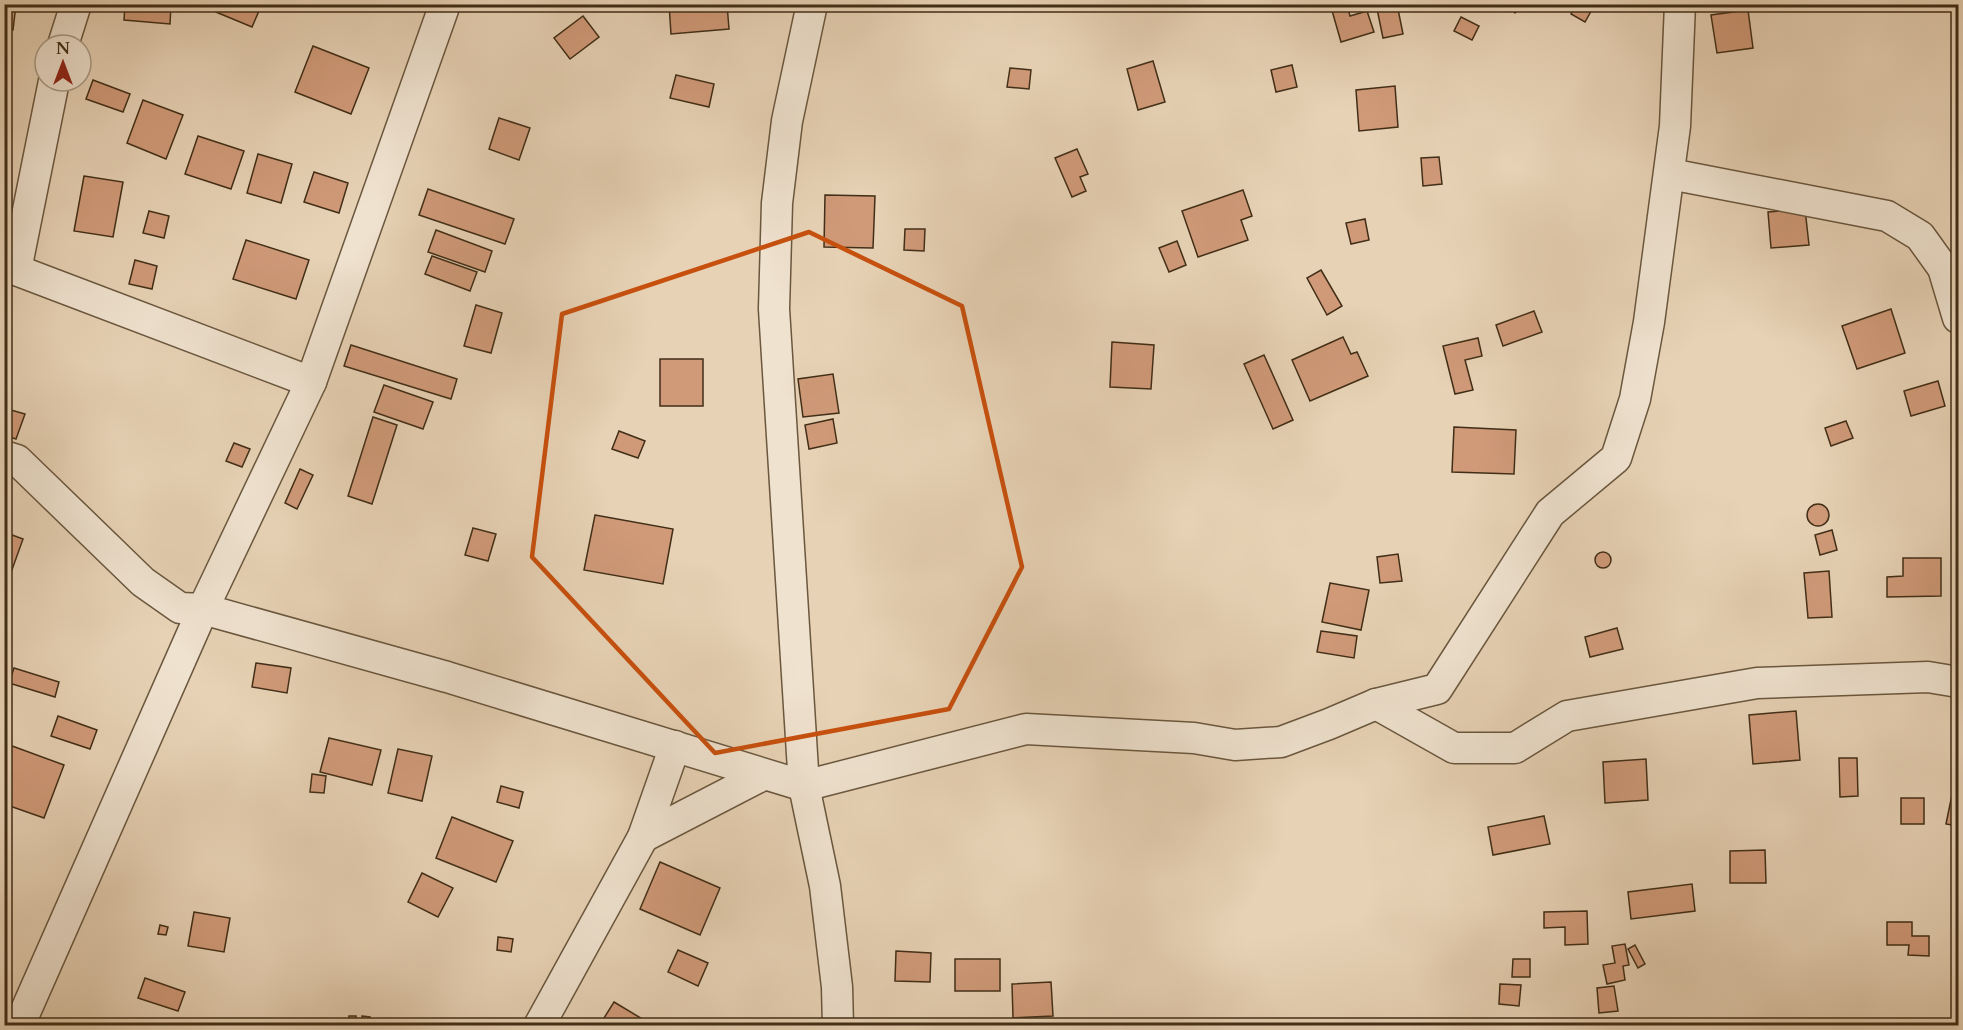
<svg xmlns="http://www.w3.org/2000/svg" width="1963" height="1030" font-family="Cardo,serif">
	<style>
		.building { fill: #d09a79; stroke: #412e17; stroke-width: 1.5 }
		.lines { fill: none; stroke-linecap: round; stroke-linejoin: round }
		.minor-casing { stroke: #6a573e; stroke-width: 33 }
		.minor { stroke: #efe2cf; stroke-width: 30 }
		.marked { fill: none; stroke: #c7500e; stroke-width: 4.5; stroke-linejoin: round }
	</style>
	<rect width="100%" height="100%" fill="#e7d2b5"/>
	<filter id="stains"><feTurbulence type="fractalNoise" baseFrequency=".00333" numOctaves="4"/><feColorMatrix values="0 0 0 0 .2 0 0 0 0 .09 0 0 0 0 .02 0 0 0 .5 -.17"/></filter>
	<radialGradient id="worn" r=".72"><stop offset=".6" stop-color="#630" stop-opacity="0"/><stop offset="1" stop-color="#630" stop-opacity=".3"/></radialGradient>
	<g class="building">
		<path d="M 4,4 L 16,5 L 13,30 L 4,29 Z"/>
		<path d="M 125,4 L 171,4 L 170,24 L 124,20 Z"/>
		<path d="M 220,4 L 262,4 L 252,27 L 216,12 Z"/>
		<path d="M 669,4 L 727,4 L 729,29 L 671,34 Z"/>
		<path d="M 1342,4 L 1347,4 L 1350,16 L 1367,11 L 1374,32 L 1341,42 L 1331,7 Z"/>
		<path d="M 1376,4 L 1397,4 L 1403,34 L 1383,38 Z"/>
		<path d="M 1507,4 L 1524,4 L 1515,13 Z"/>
		<path d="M 1576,4 L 1591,4 L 1594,6 L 1585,22 L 1571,14 Z"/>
		<path d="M 1748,10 L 1753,48 L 1717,53 L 1711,15 Z"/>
		<path d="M 583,16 L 599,37 L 570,59 L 554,38 Z"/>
		<path d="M 1461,17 L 1479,26 L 1472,40 L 1454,31 Z"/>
		<path d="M 313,46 L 369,68 L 351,114 L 295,92 Z"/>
		<path d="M 1153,61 L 1165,102 L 1138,110 L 1127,69 Z"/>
		<path d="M 1292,65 L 1297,87 L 1276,92 L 1271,70 Z"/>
		<path d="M 1010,68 L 1031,70 L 1029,89 L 1007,87 Z"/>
		<path d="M 676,75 L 714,84 L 709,107 L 670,98 Z"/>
		<path d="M 93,80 L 130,94 L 123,112 L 86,99 Z"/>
		<path d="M 1395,86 L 1398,127 L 1359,131 L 1356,90 Z"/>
		<path d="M 143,100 L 183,115 L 166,159 L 127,143 Z"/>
		<path d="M 499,118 L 530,128 L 519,160 L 489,149 Z"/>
		<path d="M 198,136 L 244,151 L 231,189 L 185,174 Z"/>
		<path d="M 1077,149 L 1088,174 L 1080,177 L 1086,191 L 1072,197 L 1055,158 Z"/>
		<path d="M 258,154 L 292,164 L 281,203 L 247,193 Z"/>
		<path d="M 1439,157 L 1442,184 L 1423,186 L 1421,158 Z"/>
		<path d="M 314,172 L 348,183 L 339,213 L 304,202 Z"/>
		<path d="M 84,176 L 123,182 L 113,237 L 74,231 Z"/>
		<path d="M 428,189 L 514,219 L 505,244 L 419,215 Z"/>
		<path d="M 1243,190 L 1252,216 L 1241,220 L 1248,240 L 1198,257 L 1182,211 Z"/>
		<path d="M 825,195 L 875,196 L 873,248 L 824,247 Z"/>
		<path d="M 1805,209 L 1809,245 L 1771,248 L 1768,212 Z"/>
		<path d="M 149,211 L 169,216 L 164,238 L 143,233 Z"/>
		<path d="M 1365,219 L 1369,240 L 1351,244 L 1346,223 Z"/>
		<path d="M 905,229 L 925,229 L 924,251 L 904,250 Z"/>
		<path d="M 436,230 L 492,251 L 485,272 L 428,252 Z"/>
		<path d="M 246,240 L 309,260 L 296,299 L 233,279 Z"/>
		<path d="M 1177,241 L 1186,265 L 1169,272 L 1159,248 Z"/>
		<path d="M 432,256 L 477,272 L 470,291 L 425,274 Z"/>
		<path d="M 135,260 L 157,266 L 152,289 L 129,284 Z"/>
		<path d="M 1321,270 L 1342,306 L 1327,315 L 1307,278 Z"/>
		<path d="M 476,305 L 502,313 L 491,353 L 464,346 Z"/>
		<path d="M 1891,309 L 1905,353 L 1857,369 L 1842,326 Z"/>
		<path d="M 1534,311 L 1542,332 L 1503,346 L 1496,325 Z"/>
		<path d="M 1343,337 L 1351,354 L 1357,352 L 1368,376 L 1310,401 L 1292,360 Z"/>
		<path d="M 1478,338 L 1482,356 L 1465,360 L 1473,390 L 1455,394 L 1443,346 Z"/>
		<path d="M 1112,342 L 1154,345 L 1151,389 L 1110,387 Z"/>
		<path d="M 351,345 L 457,379 L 451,399 L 344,366 Z"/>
		<path d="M 1264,355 L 1293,420 L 1273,429 L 1244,364 Z"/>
		<rect x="660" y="359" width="43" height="47"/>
		<path d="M 833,374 L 839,413 L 803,417 L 798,379 Z"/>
		<path d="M 1938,381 L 1945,406 L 1911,416 L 1904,391 Z"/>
		<path d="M 384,385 L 433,402 L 423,429 L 374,412 Z"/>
		<path d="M 4,408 L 25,414 L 16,439 L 4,435 Z"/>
		<path d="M 373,417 L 397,425 L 372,504 L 348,496 Z"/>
		<path d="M 833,419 L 837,443 L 809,449 L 805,425 Z"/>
		<path d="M 1846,421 L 1853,438 L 1831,446 L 1825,428 Z"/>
		<path d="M 1454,427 L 1516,430 L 1514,474 L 1452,472 Z"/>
		<path d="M 619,431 L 645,441 L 638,458 L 612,449 Z"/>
		<path d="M 234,443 L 250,449 L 242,467 L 226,461 Z"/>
		<path d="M 300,469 L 313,475 L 297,509 L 285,503 Z"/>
		<circle cx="1818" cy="515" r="11"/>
		<path d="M 595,515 L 673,529 L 663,584 L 584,570 Z"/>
		<path d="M 473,528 L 496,534 L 488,561 L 465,555 Z"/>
		<path d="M 1832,530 L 1837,550 L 1820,555 L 1815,535 Z"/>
		<path d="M 4,532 L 23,539 L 8,581 L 4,579 Z"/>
		<circle cx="1603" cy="560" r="8"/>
		<path d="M 1398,554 L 1402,581 L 1380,583 L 1377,557 Z"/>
		<path d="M 1903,558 L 1941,558 L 1941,596 L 1887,597 L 1887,577 L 1903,576 Z"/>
		<path d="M 1829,571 L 1832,617 L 1808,618 L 1804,573 Z"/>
		<path d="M 1330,583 L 1369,590 L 1361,630 L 1322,622 Z"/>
		<path d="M 1617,628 L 1623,649 L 1590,657 L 1585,637 Z"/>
		<path d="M 1321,631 L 1357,636 L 1354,658 L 1317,652 Z"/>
		<path d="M 256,663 L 291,668 L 287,693 L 252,687 Z"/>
		<path d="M 14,668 L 59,682 L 55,697 L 9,683 Z"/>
		<path d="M 1796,711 L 1800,760 L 1753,764 L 1749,715 Z"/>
		<path d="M 58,716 L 97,730 L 90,749 L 51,736 Z"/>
		<path d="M 329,738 L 381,750 L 372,785 L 320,772 Z"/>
		<path d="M 4,743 L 64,765 L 44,818 L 4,804 Z"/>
		<path d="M 398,749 L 432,756 L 422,801 L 388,793 Z"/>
		<path d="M 1839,758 L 1857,758 L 1858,796 L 1840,797 Z"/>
		<path d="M 1646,759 L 1648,800 L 1605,803 L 1603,762 Z"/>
		<path d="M 312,774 L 326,776 L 324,793 L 310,792 Z"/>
		<path d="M 1956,775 L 1958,776 L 1958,826 L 1946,824 Z"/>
		<path d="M 501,786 L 523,792 L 519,808 L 497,802 Z"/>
		<rect x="1901" y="798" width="23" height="26"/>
		<path d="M 1544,816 L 1550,844 L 1493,855 L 1488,827 Z"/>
		<path d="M 452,817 L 513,841 L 496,882 L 436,858 Z"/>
		<path d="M 1765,850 L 1766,883 L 1730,883 L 1730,851 Z"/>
		<path d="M 660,862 L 720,888 L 700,935 L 640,909 Z"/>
		<path d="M 422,873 L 453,888 L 438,917 L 408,902 Z"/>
		<path d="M 1692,884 L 1695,911 L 1631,919 L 1628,892 Z"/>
		<path d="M 1587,911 L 1588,944 L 1565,945 L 1565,927 L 1544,928 L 1544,912 Z"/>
		<path d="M 194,912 L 230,918 L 224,952 L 188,946 Z"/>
		<path d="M 1887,922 L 1912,922 L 1912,936 L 1929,936 L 1929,956 L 1908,955 L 1909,945 L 1887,945 Z"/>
		<path d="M 160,925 L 168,927 L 166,935 L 158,934 Z"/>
		<path d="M 498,937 L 513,939 L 511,952 L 497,950 Z"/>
		<path d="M 1625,944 L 1629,965 L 1623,966 L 1625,980 L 1607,984 L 1603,965 L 1615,963 L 1612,946 Z"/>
		<path d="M 1635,945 L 1645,964 L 1638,968 L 1628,949 Z"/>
		<path d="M 678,950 L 708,963 L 698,986 L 668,972 Z"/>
		<path d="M 896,951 L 931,953 L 930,982 L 895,981 Z"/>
		<rect x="955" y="959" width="45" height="32"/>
		<path d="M 1513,959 L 1530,959 L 1530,977 L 1512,977 Z"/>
		<path d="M 145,978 L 185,992 L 178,1011 L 138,998 Z"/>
		<path d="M 1051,982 L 1053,1016 L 1013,1018 L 1012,984 Z"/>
		<path d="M 1500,984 L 1521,985 L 1519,1006 L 1499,1004 Z"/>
		<path d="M 1614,986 L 1618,1011 L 1599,1013 L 1597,988 Z"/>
		<path d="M 614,1002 L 654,1026 L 599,1026 Z"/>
		<rect x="349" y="1016" width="7" height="10"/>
		<path d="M 362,1016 L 370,1017 L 370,1026 L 362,1026 Z"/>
	</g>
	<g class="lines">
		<defs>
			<g id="minor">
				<path d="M 812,4 L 787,121 L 777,203 L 774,309 L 804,786 L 825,886 L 837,987 L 838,1026"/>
				<path d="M 63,45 L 76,4"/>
				<path d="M 1670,174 L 1887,216 L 1920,236 L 1943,268 L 1958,318"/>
				<path d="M 4,257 L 16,270 L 311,382"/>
				<path d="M 16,270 L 54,81"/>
				<path d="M 4,456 L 17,460 L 143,582 L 180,608 L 203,609 L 447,677 L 804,786 L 1026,729 L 1194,738 L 1235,745 L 1281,742 L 1329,724 L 1376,704 L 1437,689 L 1550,513 L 1616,458 L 1635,399 L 1649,322 L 1675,126 L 1680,4"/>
				<path d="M 1376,704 L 1454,748 L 1515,748 L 1567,716 L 1757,683 L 1928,677 L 1958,682"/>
				<path d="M 643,837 L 763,775"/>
				<path d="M 19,1026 L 203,609 L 311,382 L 445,4"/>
				<path d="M 539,1026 L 643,837 L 675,746"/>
			</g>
		</defs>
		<use href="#minor" class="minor-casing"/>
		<use href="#minor" class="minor"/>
	</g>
	<path class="marked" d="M 809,232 L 962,306 L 1022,567 L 949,709 L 715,753 L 532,557 L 562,314 Z"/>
	<rect width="1963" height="1030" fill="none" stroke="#e7d2b5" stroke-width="24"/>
	<rect x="6" y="6" width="1951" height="1018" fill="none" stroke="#412e17" stroke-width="3"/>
	<rect x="12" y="12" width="1939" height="1006" fill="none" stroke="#412e17" stroke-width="1.5"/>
	<g transform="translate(63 63)"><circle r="28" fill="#efe2cf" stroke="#a99a85" stroke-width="1.5"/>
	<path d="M0-4.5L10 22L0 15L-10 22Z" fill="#8f2418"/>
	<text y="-9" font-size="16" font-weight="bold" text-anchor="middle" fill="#412e17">N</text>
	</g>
	<rect width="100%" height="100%" filter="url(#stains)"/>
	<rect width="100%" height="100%" fill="url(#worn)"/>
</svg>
